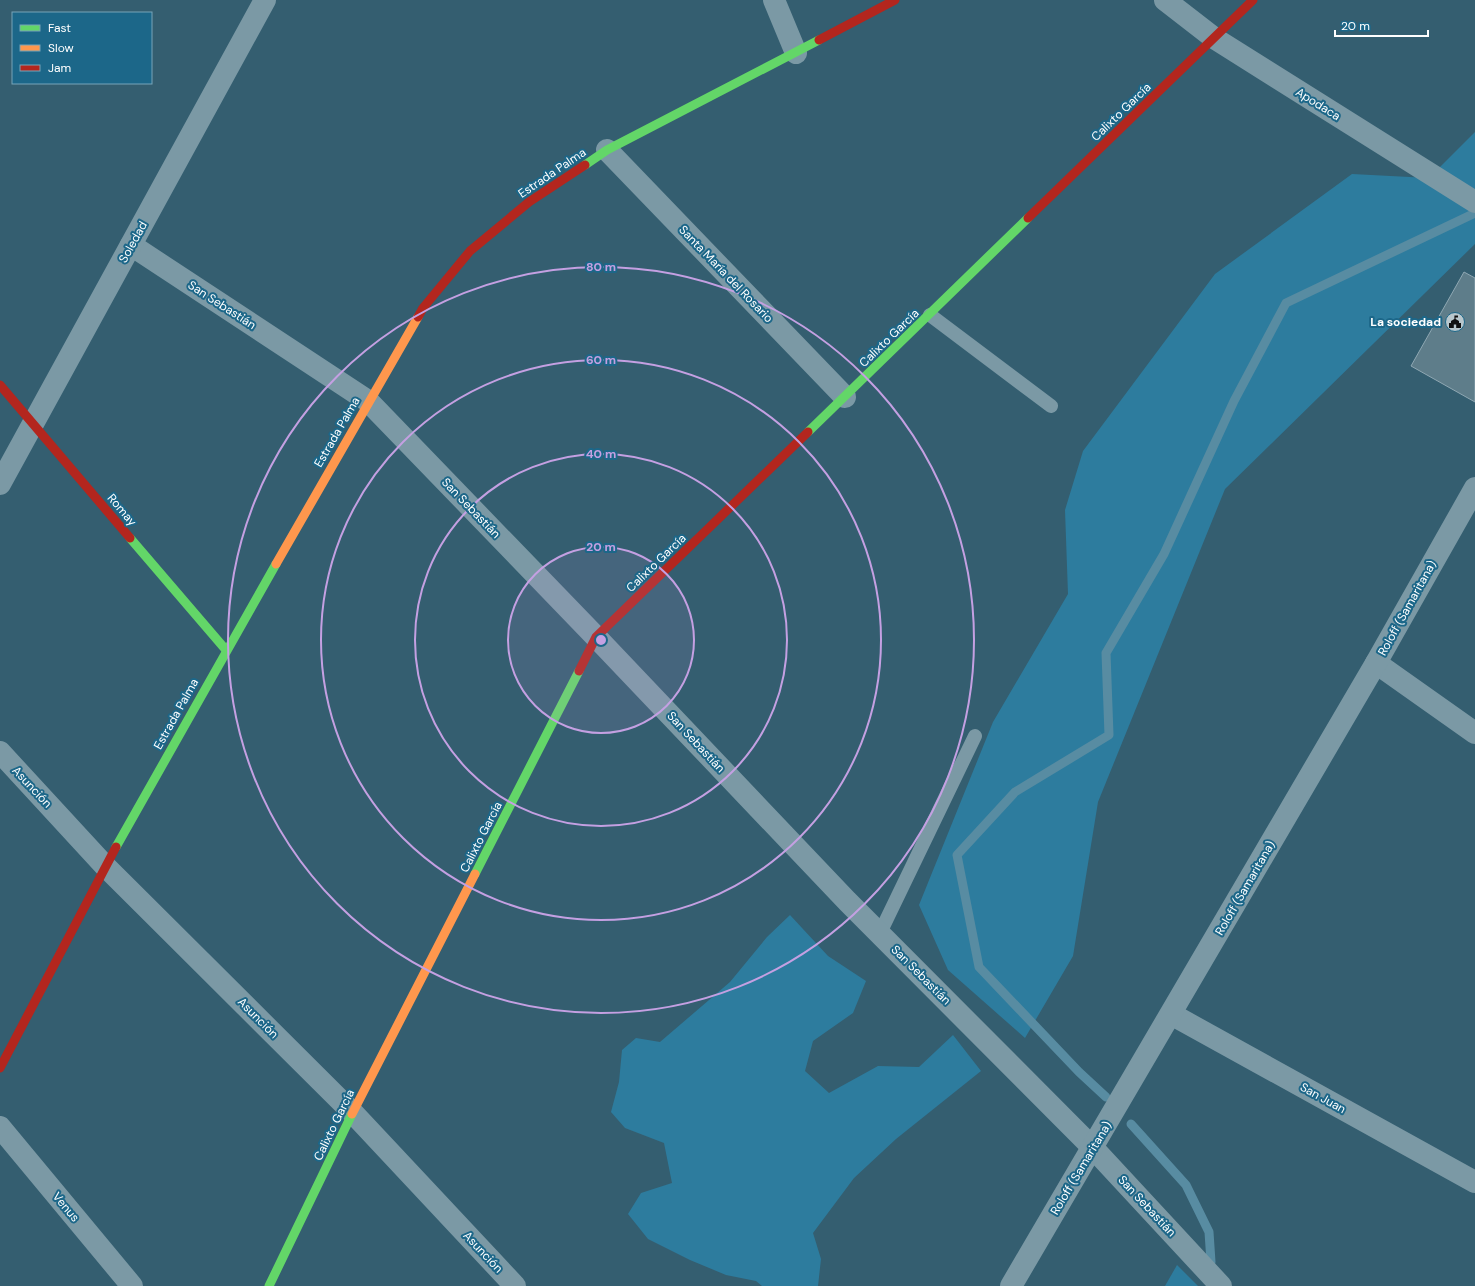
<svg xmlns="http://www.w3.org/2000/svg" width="1475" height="1286" font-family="'DM Sans',sans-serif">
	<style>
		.green { fill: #2d7c9e }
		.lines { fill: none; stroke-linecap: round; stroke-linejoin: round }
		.stream { stroke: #588ca2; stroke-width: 9 }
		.building { fill: #5e7d8a; stroke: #8fa8b3 }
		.lane { stroke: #7b99a5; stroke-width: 14 }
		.street { stroke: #7b99a5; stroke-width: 22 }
		.fast { stroke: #63d668; stroke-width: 9 }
		.slow { stroke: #ff974d; stroke-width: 9 }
		.jam { stroke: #b3261e; stroke-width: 9 }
		.ring { fill: none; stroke: #c4a0e2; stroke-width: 2 }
		.labels { text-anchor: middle; stroke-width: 4; stroke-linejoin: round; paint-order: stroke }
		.street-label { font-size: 12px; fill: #fff; stroke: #1c6789 }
		.poi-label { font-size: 12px; font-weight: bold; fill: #fff; stroke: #1c6789; text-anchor: end }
		.centre { fill: #c4a0e2; stroke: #1c6789; stroke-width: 2 }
		.ring-label { font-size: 12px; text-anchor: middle; font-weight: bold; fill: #c4a0e2; stroke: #1c6789; stroke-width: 4; stroke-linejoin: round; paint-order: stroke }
	</style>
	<rect width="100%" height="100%" fill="#345e70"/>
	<g class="green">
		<path d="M 1475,132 L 1475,244 L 1225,489 L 1098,802 L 1073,956 L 1025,1038 L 948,970 L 919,905 L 993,722 L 1068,594 L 1065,510 L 1083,451 L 1215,274 L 1352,174 L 1429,178 Z"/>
		<path d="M 790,915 L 828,956 L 866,981 L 853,1013 L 813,1041 L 805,1071 L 829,1093 L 878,1066 L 919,1067 L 953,1035 L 981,1071 L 896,1139 L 854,1178 L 813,1233 L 821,1259 L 818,1286 L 762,1286 L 756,1281 L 726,1275 L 690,1260 L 648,1239 L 628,1214 L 641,1193 L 672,1183 L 664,1143 L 625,1128 L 611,1112 L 619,1082 L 622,1050 L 636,1038 L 660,1042 L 730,982 L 767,937 Z"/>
		<path d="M 1177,1265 L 1198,1286 L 1165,1286 Z"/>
	</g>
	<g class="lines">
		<g class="stream">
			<path d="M 1106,1097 L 1079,1072 L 979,967 L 957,855 L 1015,792 L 1109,735 L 1106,653 L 1164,554 L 1234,401 L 1286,303 L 1475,213"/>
			<path d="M 1131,1124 L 1186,1185 L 1209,1232 L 1211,1262"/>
		</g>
	</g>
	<path class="building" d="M 1464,272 L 1475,278 L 1475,402 L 1411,366 Z"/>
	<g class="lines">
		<g class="lane">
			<path d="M 930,315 L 1051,406"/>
			<path d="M 880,933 L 975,736"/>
		</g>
		<g class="street">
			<path d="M 774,0 L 796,53"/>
			<path d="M 1165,0 L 1214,38 L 1475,202"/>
			<path d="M 607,150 L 845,397"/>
			<path d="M 131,245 L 368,401 L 596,637 L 847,901 L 1093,1148 L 1221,1286"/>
			<path d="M 0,484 L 265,0"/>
			<path d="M 1376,663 L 1475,733"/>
			<path d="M 0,752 L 105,866 L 353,1113 L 515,1286"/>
			<path d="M 1171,1014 L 1475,1182"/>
			<path d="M 0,1127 L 132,1286"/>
			<path d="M 1011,1286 L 1376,663 L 1475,488"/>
		</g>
		<g class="fast">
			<path d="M 585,165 L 607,150 L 819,40"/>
			<path d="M 808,432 L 1028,218"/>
			<path d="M 130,538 L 226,650"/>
			<path d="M 116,847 L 276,564"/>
			<path d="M 475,874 L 579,671"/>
			<path d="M 269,1286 L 352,1114"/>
		</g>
		<g class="slow">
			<path d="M 276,564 L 418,317"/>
			<path d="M 352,1114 L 475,874"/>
		</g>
		<g class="jam">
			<path d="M 819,40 L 895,0"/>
			<path d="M 1028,218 L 1253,0"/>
			<path d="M 418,317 L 423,308 L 470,251 L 529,202 L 585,165"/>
			<path d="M 0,385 L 130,538"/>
			<path d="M 579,671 L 596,637 L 808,432"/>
			<path d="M 0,1068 L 116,847"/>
		</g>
	</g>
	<circle cx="601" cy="640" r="93" fill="#c4a0e2" fill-opacity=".12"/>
	<g class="ring">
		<circle cx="601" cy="640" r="93"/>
		<circle cx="601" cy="640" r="186"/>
		<circle cx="601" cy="640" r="280"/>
		<circle cx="601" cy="640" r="373"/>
	</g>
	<defs>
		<symbol id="civic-disc" viewBox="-11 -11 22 22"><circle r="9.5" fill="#b8c7cd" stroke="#1c6789"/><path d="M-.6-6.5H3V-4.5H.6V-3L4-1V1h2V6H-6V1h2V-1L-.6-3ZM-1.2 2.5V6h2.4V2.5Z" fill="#111"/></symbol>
	</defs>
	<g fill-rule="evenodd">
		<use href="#civic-disc" x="1444" y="311" width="22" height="22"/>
	</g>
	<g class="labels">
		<g class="street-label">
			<text transform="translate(1318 104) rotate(32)" y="4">Apodaca</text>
			<text transform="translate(1121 112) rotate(-44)" y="4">Calixto García</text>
			<text transform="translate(552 173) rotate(-34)" y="4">Estrada Palma</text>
			<text transform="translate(133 242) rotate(-61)" y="4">Soledad</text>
			<text transform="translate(726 274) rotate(46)" y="4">Santa María del Rosario</text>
			<text transform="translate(222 305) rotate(33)" y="4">San Sebastián</text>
			<text transform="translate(889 338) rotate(-44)" y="4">Calixto García</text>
			<text transform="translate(337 432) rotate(-60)" y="4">Estrada Palma</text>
			<text transform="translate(471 508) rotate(46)" y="4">San Sebastián</text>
			<text transform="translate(122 510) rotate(50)" y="4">Romay</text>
			<text transform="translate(656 563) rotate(-44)" y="4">Calixto García</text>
			<text transform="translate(1407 608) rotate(-61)" y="4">Roloff (Samaritana)</text>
			<text transform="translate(176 714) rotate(-61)" y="4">Estrada Palma</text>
			<text transform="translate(696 742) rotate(47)" y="4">San Sebastián</text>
			<text transform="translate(32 787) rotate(47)" y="4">Asunción</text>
			<text transform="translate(481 837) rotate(-63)" y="4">Calixto García</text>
			<text transform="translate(1245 888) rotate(-60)" y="4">Roloff (Samaritana)</text>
			<text transform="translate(921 975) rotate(45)" y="4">San Sebastián</text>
			<text transform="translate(258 1018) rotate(45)" y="4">Asunción</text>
			<text transform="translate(1323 1098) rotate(29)" y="4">San Juan</text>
			<text transform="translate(334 1125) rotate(-64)" y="4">Calixto García</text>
			<text transform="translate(1081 1168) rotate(-59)" y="4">Roloff (Samaritana)</text>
			<text transform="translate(1147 1206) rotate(47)" y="4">San Sebastián</text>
			<text transform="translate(66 1207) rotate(50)" y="4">Venus</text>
			<text transform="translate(483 1252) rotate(47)" y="4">Asunción</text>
		</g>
		<g class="poi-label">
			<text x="1441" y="326">La sociedad</text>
		</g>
	</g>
	<circle cx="601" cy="640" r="6" class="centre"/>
	<g class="ring-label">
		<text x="601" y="271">80 m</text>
		<text x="601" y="364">60 m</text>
		<text x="601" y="458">40 m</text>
		<text x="601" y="551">20 m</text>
	</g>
	<rect x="12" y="12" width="140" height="72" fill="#1c6789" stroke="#77a4b8"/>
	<rect x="20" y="25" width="20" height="6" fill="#63d668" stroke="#77a4b8"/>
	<text x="48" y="32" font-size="12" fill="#ffffff">Fast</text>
	<rect x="20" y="45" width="20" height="6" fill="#ff974d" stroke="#77a4b8"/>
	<text x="48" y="52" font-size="12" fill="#ffffff">Slow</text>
	<rect x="20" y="65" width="20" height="6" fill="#b3261e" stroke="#77a4b8"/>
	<text x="48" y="72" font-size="12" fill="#ffffff">Jam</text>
	<path d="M1335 30v6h93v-6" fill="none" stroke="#ffffff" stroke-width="2"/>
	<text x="1341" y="30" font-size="12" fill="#ffffff" stroke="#1c6789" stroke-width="3" paint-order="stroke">20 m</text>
</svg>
